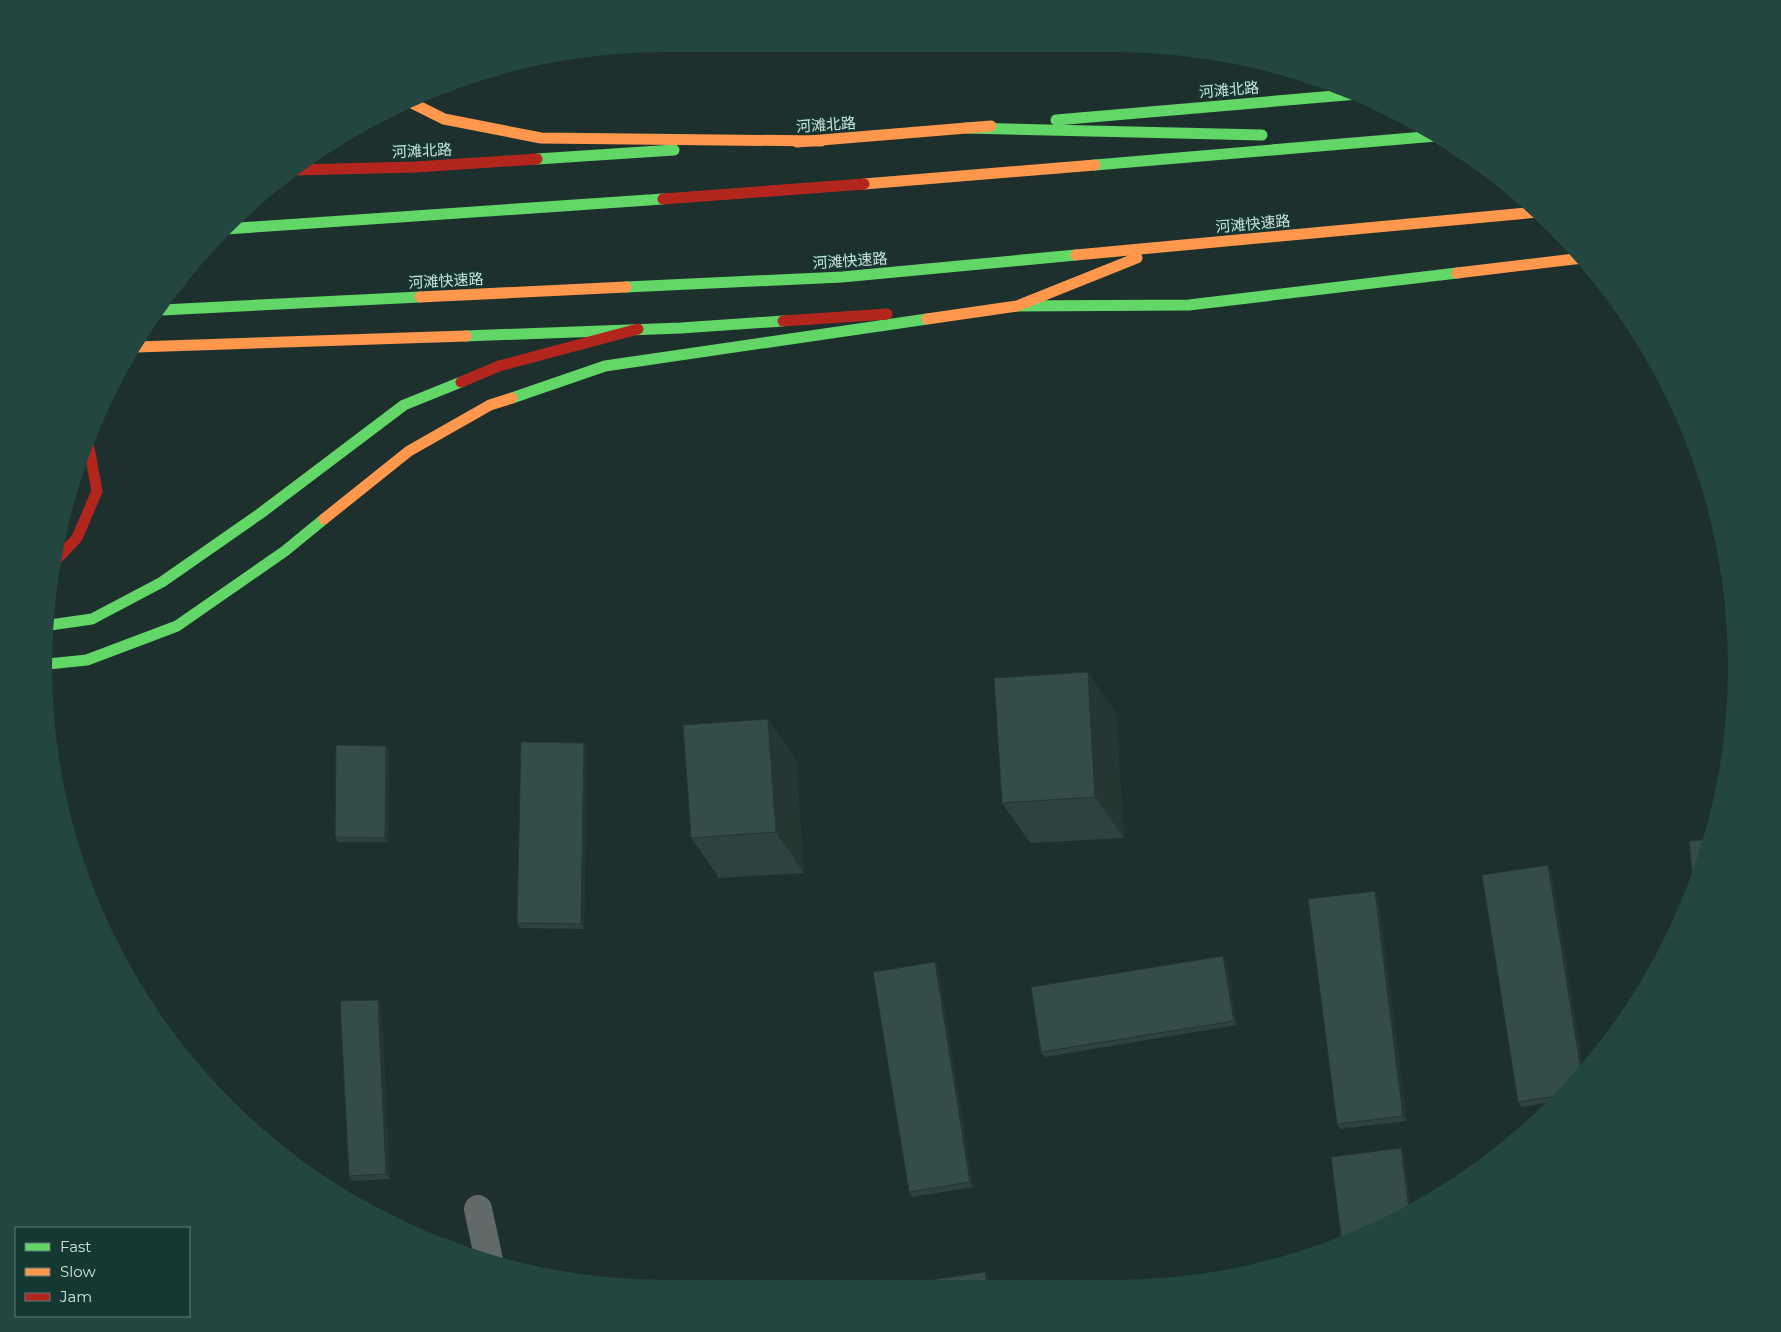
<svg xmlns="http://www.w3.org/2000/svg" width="1781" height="1332" font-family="Montserrat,'Noto Sans SC',sans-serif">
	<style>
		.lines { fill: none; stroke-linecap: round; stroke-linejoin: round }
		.street { stroke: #616a68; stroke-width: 28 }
		.fast { stroke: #63d668; stroke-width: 11 }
		.slow { stroke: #ff974d; stroke-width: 11 }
		.jam { stroke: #b3261e; stroke-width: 11 }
		.wall { fill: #2e423f }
		.shaded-wall { fill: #253633 }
		.building { fill: #354d49; stroke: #253633 }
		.labels { text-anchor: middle; stroke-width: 4; stroke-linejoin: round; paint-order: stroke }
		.street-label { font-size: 15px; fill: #cee1dd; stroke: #153832 }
	</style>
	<rect width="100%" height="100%" fill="#1d302d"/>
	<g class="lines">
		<path class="street" d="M 478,1209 L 489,1260"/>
		<g class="fast">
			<path d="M 1056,120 L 1358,94"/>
			<path d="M 966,128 L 1262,135"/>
			<path d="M 537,159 L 674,150"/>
			<path d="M 1095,165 L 1436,136"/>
			<path d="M 225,229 L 663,199"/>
			<path d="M 626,287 L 842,277 L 1076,255"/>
			<path d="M 1018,306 L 1189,305 L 1457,273"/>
			<path d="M 162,310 L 420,297"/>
			<path d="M 466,336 L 681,328 L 783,321"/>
			<path d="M 512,398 L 605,366 L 927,319"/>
			<path d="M 50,625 L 92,619 L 162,582 L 261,513 L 404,405 L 461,382"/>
			<path d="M 48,664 L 87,660 L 177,626 L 285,551 L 324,519"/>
		</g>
		<g class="slow">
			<path d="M 412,103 L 444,119 L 541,138 L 821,141"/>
			<path d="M 797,142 L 991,126"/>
			<path d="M 864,184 L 1095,165"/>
			<path d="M 1076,255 L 1538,212"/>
			<path d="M 1457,273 L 1583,258"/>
			<path d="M 420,297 L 626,287"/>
			<path d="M 927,319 L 1017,306 L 1137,258"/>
			<path d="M 137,347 L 466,336"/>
			<path d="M 324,519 L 409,451 L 490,405 L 512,398"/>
		</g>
		<g class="jam">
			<path d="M 295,170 L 416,167 L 537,159"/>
			<path d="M 663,199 L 864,184"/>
			<path d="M 783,321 L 887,314"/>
			<path d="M 461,382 L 499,366 L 638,329"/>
			<path d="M 55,561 L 77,538 L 97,491 L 89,448"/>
		</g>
	</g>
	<g class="wall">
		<path d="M 1116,713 L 1124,838 L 1030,843 L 1002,803 Z"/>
		<path d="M 587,748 L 584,929 L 520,928 L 517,923 Z"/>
		<path d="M 389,750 L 388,842 L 338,842 L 335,837 Z"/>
		<path d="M 796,759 L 804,873 L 719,878 L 691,838 Z"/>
		<path d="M 1548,865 L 1551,869 L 1584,1074 L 1556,1101 L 1522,1107 L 1518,1102 Z"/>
		<path d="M 1375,891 L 1378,896 L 1407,1121 L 1340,1129 L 1337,1124 Z"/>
		<path d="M 1226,960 L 1237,1025 L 1045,1057 L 1041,1052 Z"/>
		<path d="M 935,962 L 938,967 L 973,1187 L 912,1197 L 909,1192 Z"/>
		<path d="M 381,1004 L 390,1179 L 352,1181 L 349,1176 Z"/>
	</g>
	<g class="shaded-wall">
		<path d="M 1088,672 L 1116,713 L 1124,838 L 1095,797 Z"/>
		<path d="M 768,719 L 796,759 L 804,873 L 776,832 Z"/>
		<path d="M 584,743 L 587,748 L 584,929 L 581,924 Z"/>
		<path d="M 386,746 L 389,750 L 388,842 L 385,838 Z"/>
		<path d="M 1548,865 L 1551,869 L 1584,1074 L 1582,1077 Z"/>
		<path d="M 1375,891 L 1378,896 L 1407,1121 L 1403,1116 Z"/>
		<path d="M 1223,956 L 1226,960 L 1237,1025 L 1234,1021 Z"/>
		<path d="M 935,962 L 938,967 L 973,1187 L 970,1182 Z"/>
		<path d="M 378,1000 L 381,1004 L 390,1179 L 386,1174 Z"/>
		<path d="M 1401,1148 L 1404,1153 L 1411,1207 L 1409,1209 Z"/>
		<path d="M 985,1272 L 988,1277 L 989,1284 L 987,1284 Z"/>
	</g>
	<g class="building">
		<path d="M 1088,672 L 1095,797 L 1002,803 L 994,678 Z"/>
		<path d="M 768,719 L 776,832 L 691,838 L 683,725 Z"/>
		<path d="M 521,742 L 584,743 L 581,924 L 517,923 Z"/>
		<path d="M 336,745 L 386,746 L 385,838 L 335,837 Z"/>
		<path d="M 1711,839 L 1704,866 L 1694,889 L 1689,841 Z"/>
		<path d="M 1548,865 L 1582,1077 L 1563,1095 L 1518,1102 L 1482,875 Z"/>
		<path d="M 1375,891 L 1403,1116 L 1337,1124 L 1308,899 Z"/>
		<path d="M 1223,956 L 1234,1021 L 1041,1052 L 1031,987 Z"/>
		<path d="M 935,962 L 970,1182 L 909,1192 L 873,972 Z"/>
		<path d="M 378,1000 L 386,1174 L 349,1176 L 340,1001 Z"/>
		<path d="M 1401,1148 L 1409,1209 L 1353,1241 L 1342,1244 L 1331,1157 Z"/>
		<path d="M 985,1272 L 987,1284 L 917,1285 L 917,1282 Z"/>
	</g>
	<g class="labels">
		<g class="street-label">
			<text transform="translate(1229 90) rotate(-5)" y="5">河滩北路</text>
			<text transform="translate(826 125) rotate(-4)" y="5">河滩北路</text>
			<text transform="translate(422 151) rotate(-3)" y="5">河滩北路</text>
			<text transform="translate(1253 224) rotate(-5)" y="5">河滩快速路</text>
			<text transform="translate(850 261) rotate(-4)" y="5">河滩快速路</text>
			<text transform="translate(446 281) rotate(-3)" y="5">河滩快速路</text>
		</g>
	</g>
	<path d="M0 0H1781V1332H0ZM666 52H1114A614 614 0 0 1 1728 666V666A614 614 0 0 1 1114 1280H666A614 614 0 0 1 52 666V666A614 614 0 0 1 666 52Z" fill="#244640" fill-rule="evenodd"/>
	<rect x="15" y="1227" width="175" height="90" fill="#153832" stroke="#5f7c76"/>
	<rect x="25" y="1243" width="25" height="8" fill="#63d668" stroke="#5f7c76"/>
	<text x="60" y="1252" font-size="15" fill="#cee1dd">Fast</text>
	<rect x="25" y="1268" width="25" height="8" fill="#ff974d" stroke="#5f7c76"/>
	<text x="60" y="1277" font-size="15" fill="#cee1dd">Slow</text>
	<rect x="25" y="1293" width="25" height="8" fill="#b3261e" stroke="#5f7c76"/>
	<text x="60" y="1302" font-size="15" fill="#cee1dd">Jam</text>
</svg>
